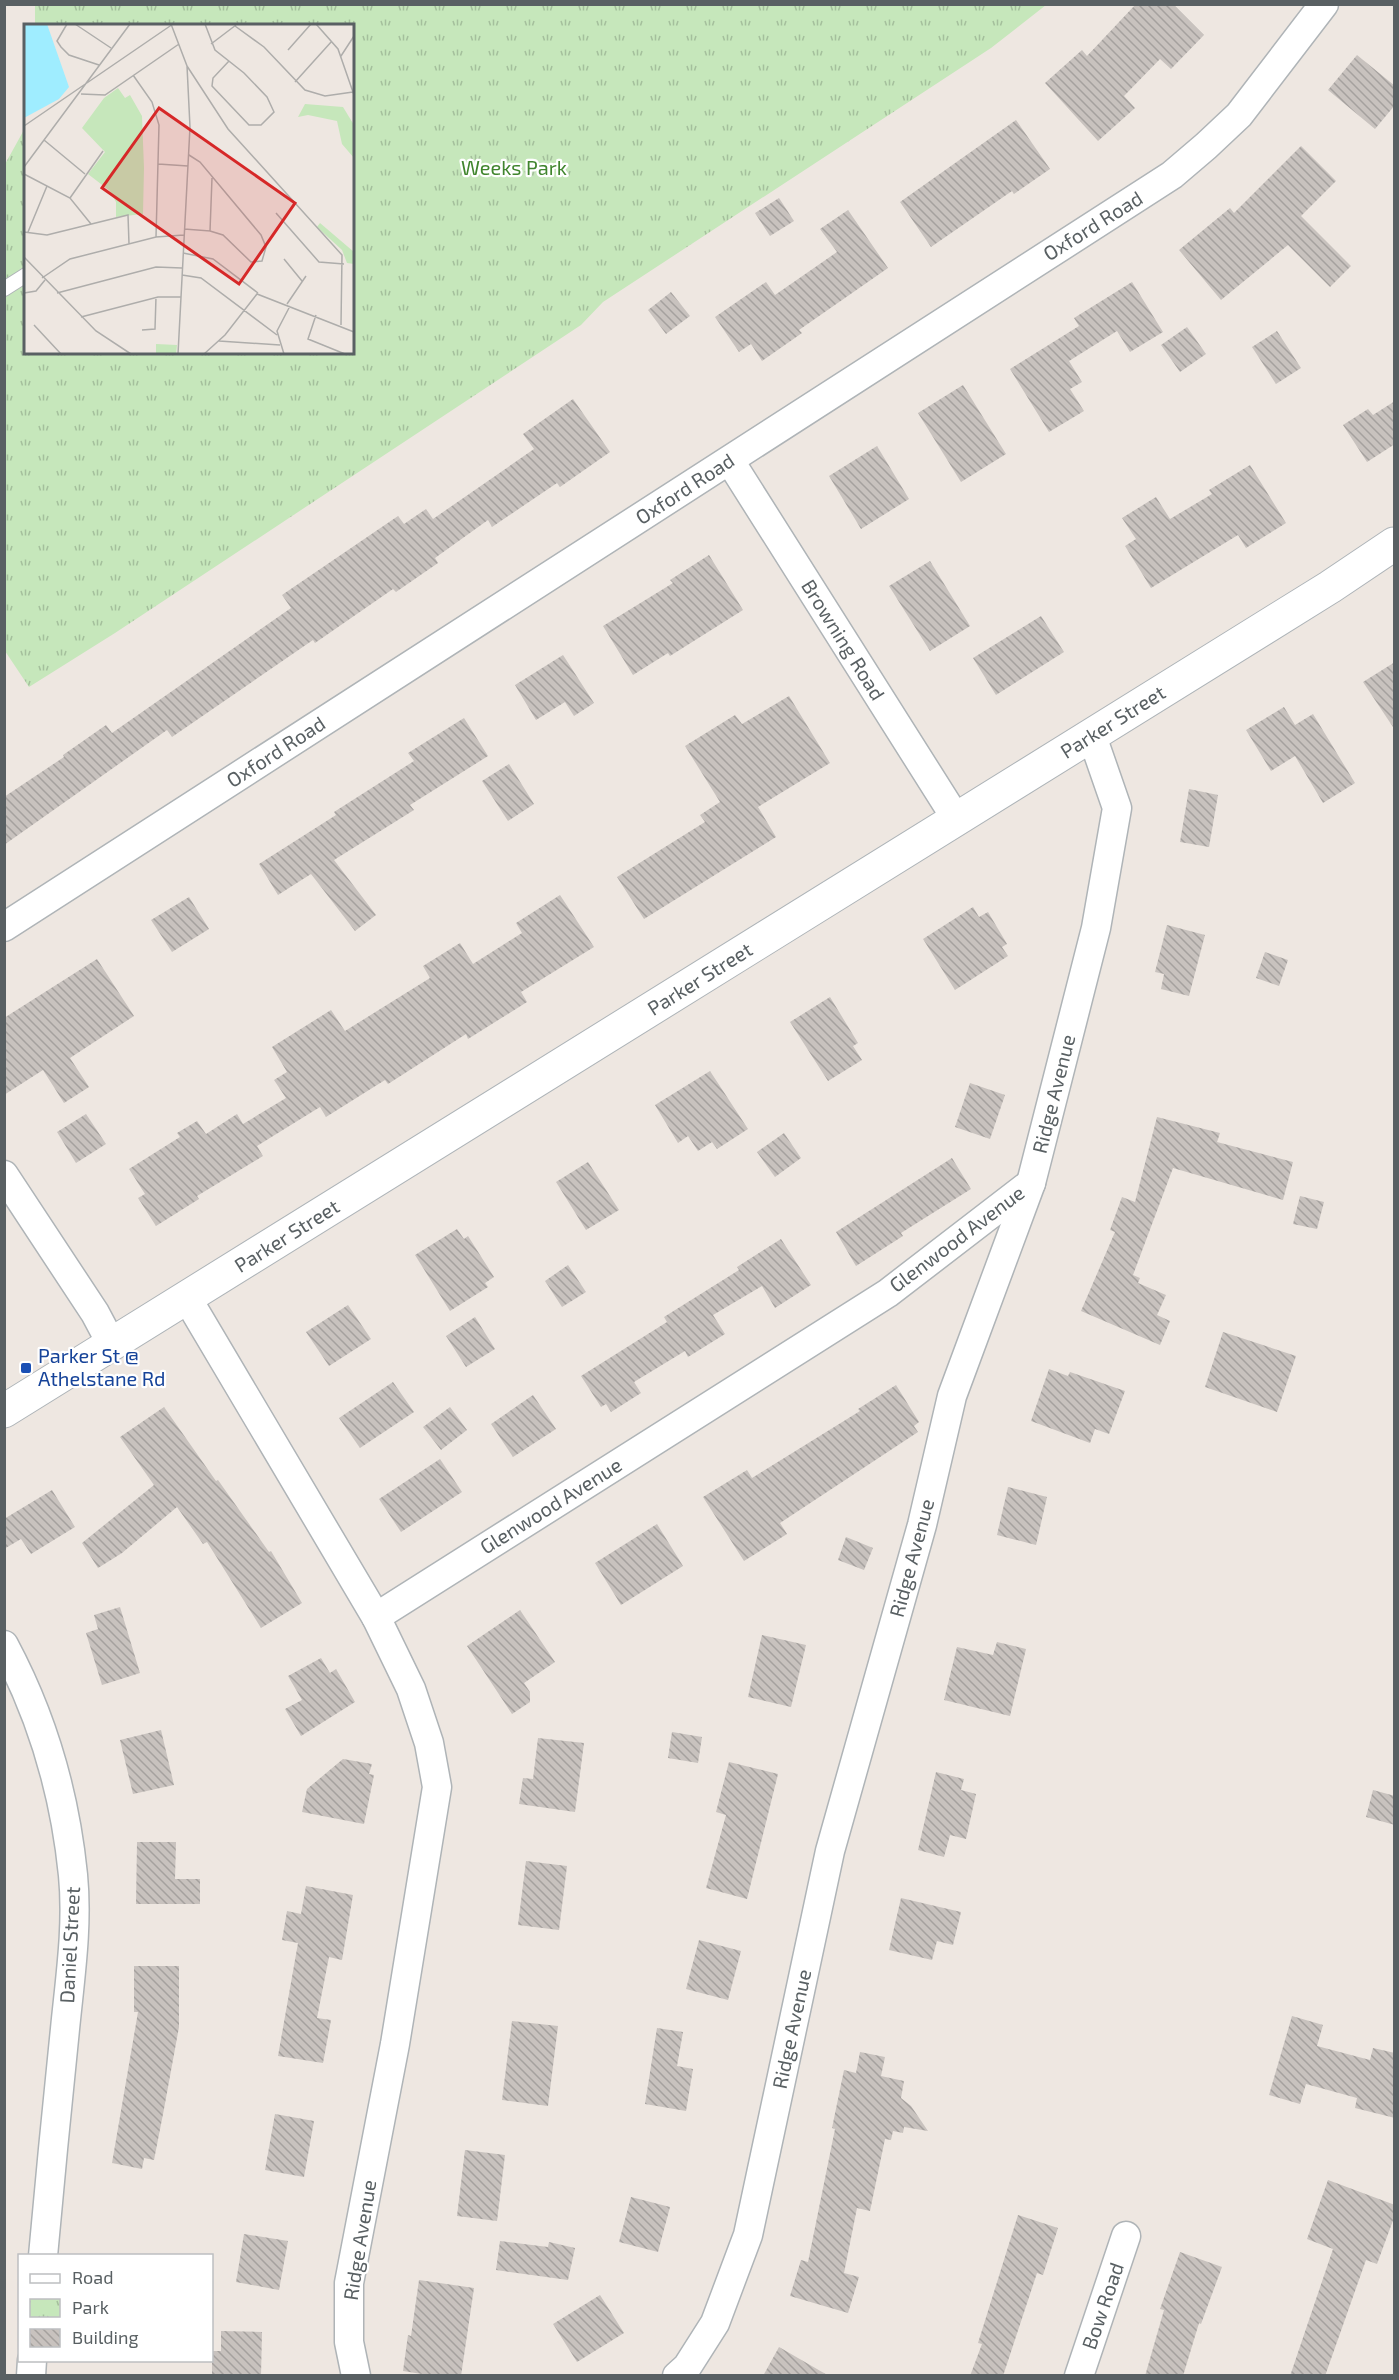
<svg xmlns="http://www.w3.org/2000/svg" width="1399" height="2380" font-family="'Exo 2',sans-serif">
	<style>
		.park { fill: url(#park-tufts) }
		.building { fill: url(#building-back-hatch) }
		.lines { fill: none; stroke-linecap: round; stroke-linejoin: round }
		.service-casing { stroke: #afb4b7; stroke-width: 16 }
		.minor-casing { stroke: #afb4b7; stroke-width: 31 }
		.secondary-casing { stroke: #aeb4b8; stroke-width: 35 }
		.service { stroke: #fff; stroke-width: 14 }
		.minor { stroke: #fff; stroke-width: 28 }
		.secondary { stroke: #fff; stroke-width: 33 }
		.transit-dot { fill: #1a4fb4; stroke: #fff; stroke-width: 2 }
		.labels { text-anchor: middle; stroke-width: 4.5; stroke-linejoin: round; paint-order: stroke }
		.park-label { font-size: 20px; fill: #40852e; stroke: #fff }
		.street-label { font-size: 20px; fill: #596063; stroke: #fff }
		.transit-label { font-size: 20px; fill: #164399; stroke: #fff; text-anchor: start }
		.inset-road { fill: none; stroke: #aeadab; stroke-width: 1.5 }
		.view { fill: #d62828; fill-opacity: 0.15; stroke: #d62828; stroke-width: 3 }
		.inset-edge { fill: none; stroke: #596063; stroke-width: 3 }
	</style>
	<defs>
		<pattern id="park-tufts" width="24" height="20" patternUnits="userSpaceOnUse" patternTransform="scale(1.5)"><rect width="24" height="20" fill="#c6e7bb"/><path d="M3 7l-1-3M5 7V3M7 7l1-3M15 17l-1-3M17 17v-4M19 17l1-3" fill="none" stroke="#a4bf9c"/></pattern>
		<pattern id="building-back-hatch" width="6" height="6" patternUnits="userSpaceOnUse" patternTransform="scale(1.5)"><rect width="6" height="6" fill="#c8c2be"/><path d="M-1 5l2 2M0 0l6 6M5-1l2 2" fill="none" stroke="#a5a19e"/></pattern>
	</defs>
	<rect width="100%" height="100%" fill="#eee7e1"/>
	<path class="park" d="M 35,5 L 1046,5 L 991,48 L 603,302 L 581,325 L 115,633 L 29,687 L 5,651 L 4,166 L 25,128 L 26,352 L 352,352 L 352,26 L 35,25 Z"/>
	<g class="building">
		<path d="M 1136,4 L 1173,4 L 1204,35 L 1171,69 L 1160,59 L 1124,96 L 1135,108 L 1098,141 L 1045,83 L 1082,50 L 1087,56 Z"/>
		<path d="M 1357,55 L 1395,86 L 1395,105 L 1375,129 L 1328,90 Z"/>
		<path d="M 1016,120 L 1050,169 L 1014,194 L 1012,191 L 931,247 L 900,202 Z"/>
		<path d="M 1301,146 L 1336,181 L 1301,216 L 1351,266 L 1330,287 L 1288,245 L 1221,300 L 1179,250 L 1230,208 L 1234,213 Z"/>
		<path d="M 779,198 L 794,221 L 770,236 L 755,213 Z"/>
		<path d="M 848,210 L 888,268 L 799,330 L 802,333 L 762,361 L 751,344 L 739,352 L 715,317 L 766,282 L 775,295 L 837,252 L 820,229 Z"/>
		<path d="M 1132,282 L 1163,332 L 1130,352 L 1117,331 L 1069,361 L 1082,382 L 1070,389 L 1084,411 L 1049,432 L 1010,369 L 1079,326 L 1074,318 Z"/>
		<path d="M 671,292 L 690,316 L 666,334 L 648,310 Z"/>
		<path d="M 1187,327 L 1206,354 L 1180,372 L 1161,345 Z"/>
		<path d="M 1277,331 L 1301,368 L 1276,384 L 1252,347 Z"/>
		<path d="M 963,385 L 1006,454 L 961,482 L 918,413 Z"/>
		<path d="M 573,399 L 610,452 L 560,487 L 557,483 L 492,527 L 488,520 L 435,558 L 438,563 L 396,592 L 393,589 L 315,643 L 313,640 L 172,737 L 167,730 L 4,845 L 4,797 L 64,757 L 63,755 L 106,725 L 112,733 L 291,608 L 282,595 L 398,516 L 404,524 L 426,509 L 433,519 L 534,449 L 523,434 Z"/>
		<path d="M 1395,401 L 1395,444 L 1367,462 L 1343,425 L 1368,409 L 1373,415 Z"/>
		<path d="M 877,446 L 909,499 L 861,529 L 829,476 Z"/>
		<path d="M 1250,465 L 1286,523 L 1246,548 L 1238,535 L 1151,588 L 1125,546 L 1136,539 L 1122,518 L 1156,497 L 1170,519 L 1212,494 L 1209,490 Z"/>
		<path d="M 709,555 L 743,610 L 670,656 L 668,653 L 633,675 L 603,626 L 673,583 L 670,580 Z"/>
		<path d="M 930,561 L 970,626 L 930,651 L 889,586 Z"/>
		<path d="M 1041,616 L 1064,652 L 996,695 L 973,658 Z"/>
		<path d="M 563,655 L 594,703 L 574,716 L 565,702 L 536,720 L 515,685 Z"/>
		<path d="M 1395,662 L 1395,730 L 1363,682 Z"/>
		<path d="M 789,696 L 830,763 L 758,807 L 776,837 L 644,919 L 617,877 L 705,822 L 700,815 L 720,802 L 685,746 L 735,715 L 742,724 Z"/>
		<path d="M 1284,707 L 1295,725 L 1313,714 L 1355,783 L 1323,803 L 1295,756 L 1271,771 L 1246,730 Z"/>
		<path d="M 464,718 L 488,756 L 410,805 L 414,810 L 334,860 L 376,915 L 355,931 L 311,874 L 278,895 L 259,864 L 336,815 L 334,812 L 414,761 L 408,753 Z"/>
		<path d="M 509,764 L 534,804 L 508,821 L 482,781 Z"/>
		<path d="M 1189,789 L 1218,795 L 1209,847 L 1180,842 Z"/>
		<path d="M 560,895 L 594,947 L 521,992 L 527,1002 L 468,1039 L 466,1034 L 388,1084 L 385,1080 L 326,1117 L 320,1107 L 257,1146 L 263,1156 L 197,1196 L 199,1199 L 156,1226 L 138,1198 L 145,1194 L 129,1169 L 180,1137 L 177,1133 L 197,1121 L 206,1134 L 237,1114 L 243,1124 L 286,1098 L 274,1080 L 287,1072 L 272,1047 L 331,1010 L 345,1031 L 430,978 L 423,966 L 460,943 L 473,964 L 522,933 L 516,923 Z"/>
		<path d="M 189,897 L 209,929 L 172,952 L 151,920 Z"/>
		<path d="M 973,907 L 979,917 L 988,912 L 1007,944 L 1002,947 L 1008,956 L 955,990 L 923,939 Z"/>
		<path d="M 1167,925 L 1205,935 L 1189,996 L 1161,989 L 1164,974 L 1155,972 Z"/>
		<path d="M 1265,952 L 1288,960 L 1279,986 L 1256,978 Z"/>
		<path d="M 97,959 L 134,1016 L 70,1058 L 89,1087 L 64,1103 L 43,1070 L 4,1095 L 4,1018 Z"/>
		<path d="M 830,997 L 858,1043 L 853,1046 L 862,1060 L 828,1081 L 790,1022 Z"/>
		<path d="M 710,1071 L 748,1129 L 717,1149 L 712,1142 L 698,1151 L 688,1136 L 678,1143 L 655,1105 Z"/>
		<path d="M 970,1083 L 1005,1095 L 990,1139 L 955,1127 Z"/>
		<path d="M 86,1114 L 106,1144 L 76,1163 L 57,1132 Z"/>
		<path d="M 1157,1117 L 1220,1133 L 1217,1142 L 1293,1162 L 1283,1200 L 1173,1168 L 1133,1275 L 1140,1278 L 1138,1283 L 1166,1295 L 1157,1315 L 1170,1321 L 1160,1345 L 1081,1311 L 1115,1232 L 1110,1230 L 1122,1197 L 1135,1202 Z"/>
		<path d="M 784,1133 L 801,1158 L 775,1177 L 757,1152 Z"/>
		<path d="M 952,1158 L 971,1189 L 901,1233 L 903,1236 L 856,1266 L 836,1232 Z"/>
		<path d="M 588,1162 L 619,1210 L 586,1230 L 556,1182 Z"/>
		<path d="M 1300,1196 L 1324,1202 L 1317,1229 L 1293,1224 Z"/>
		<path d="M 457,1229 L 464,1239 L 468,1236 L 494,1277 L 485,1283 L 488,1287 L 450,1311 L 415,1255 Z"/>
		<path d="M 781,1239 L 811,1285 L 775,1308 L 762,1286 L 713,1315 L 725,1334 L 688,1357 L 685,1351 L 634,1382 L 641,1393 L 611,1412 L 606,1404 L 601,1407 L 581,1376 L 667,1322 L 664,1317 L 739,1270 L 737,1267 Z"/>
		<path d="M 568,1265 L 586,1292 L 562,1307 L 545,1281 Z"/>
		<path d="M 348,1305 L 371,1339 L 329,1366 L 306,1332 Z"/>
		<path d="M 475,1317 L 495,1349 L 466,1367 L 446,1336 Z"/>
		<path d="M 1223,1332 L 1296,1356 L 1277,1412 L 1205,1387 Z"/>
		<path d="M 1049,1369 L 1068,1376 L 1070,1372 L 1125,1391 L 1109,1434 L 1095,1429 L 1090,1443 L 1031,1421 Z"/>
		<path d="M 393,1382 L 414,1412 L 360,1448 L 339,1418 Z"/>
		<path d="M 896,1385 L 919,1422 L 914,1426 L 918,1432 L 780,1523 L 787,1534 L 744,1561 L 703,1497 L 747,1470 L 752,1478 L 860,1411 L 858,1409 Z"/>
		<path d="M 533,1395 L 556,1429 L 513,1457 L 491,1424 Z"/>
		<path d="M 164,1407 L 216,1481 L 218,1480 L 269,1552 L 271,1551 L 302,1603 L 261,1628 L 207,1542 L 203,1544 L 177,1507 L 122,1553 L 98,1568 L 82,1543 L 154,1485 L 120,1437 Z"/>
		<path d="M 450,1407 L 467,1430 L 441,1450 L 423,1427 Z"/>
		<path d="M 440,1459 L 462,1492 L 401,1532 L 379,1499 Z"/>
		<path d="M 1008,1487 L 1047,1497 L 1036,1545 L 997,1535 Z"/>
		<path d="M 52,1490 L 75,1527 L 31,1554 L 21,1539 L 4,1549 L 4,1519 Z"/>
		<path d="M 657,1524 L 683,1566 L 621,1605 L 595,1563 Z"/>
		<path d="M 846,1537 L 873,1548 L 864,1570 L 838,1560 Z"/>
		<path d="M 120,1607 L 140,1673 L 102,1685 L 86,1633 L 98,1629 L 94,1615 Z"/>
		<path d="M 520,1610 L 555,1662 L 524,1683 L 530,1692 L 530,1702 L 512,1714 L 467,1646 Z"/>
		<path d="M 762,1635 L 806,1645 L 791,1707 L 748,1697 Z"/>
		<path d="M 997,1642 L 1026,1649 L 1010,1716 L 944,1700 L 957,1647 L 993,1655 Z"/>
		<path d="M 321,1658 L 330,1673 L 336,1669 L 355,1702 L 301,1736 L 285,1709 L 302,1700 L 288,1676 Z"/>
		<path d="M 161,1730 L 174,1785 L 133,1794 L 120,1740 Z"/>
		<path d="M 672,1732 L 702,1737 L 698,1763 L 668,1758 Z"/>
		<path d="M 538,1738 L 584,1743 L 575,1812 L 519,1804 L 523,1778 L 533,1779 Z"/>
		<path d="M 343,1759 L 372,1764 L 369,1774 L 374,1775 L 364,1824 L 302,1812 L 307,1789 Z"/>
		<path d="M 729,1762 L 778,1774 L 747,1899 L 706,1888 L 726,1815 L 716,1812 Z"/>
		<path d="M 936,1772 L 964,1779 L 961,1790 L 976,1794 L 966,1839 L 950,1835 L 944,1857 L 918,1850 Z"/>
		<path d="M 1373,1790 L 1395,1796 L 1395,1825 L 1366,1817 Z"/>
		<path d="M 137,1842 L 176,1842 L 175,1879 L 200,1879 L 200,1904 L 136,1904 Z"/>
		<path d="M 526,1861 L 567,1866 L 559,1930 L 518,1925 Z"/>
		<path d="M 306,1886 L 353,1895 L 342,1960 L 329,1957 L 317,2018 L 331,2020 L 323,2063 L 278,2056 L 298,1943 L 282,1940 L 287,1911 L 301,1914 Z"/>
		<path d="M 901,1898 L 961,1912 L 953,1945 L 937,1941 L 932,1960 L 889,1950 Z"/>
		<path d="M 699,1940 L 741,1951 L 728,2000 L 686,1989 Z"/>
		<path d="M 134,1966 L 179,1966 L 179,2027 L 164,2109 L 154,2160 L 144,2158 L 142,2169 L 112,2163 L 138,2012 L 134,2012 Z"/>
		<path d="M 1292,2016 L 1323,2025 L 1317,2046 L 1370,2060 L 1373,2048 L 1395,2053 L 1395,2118 L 1355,2108 L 1357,2098 L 1306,2084 L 1300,2104 L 1269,2095 Z"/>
		<path d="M 512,2021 L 558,2026 L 548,2106 L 502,2100 Z"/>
		<path d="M 657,2028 L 683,2032 L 677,2066 L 693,2069 L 686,2111 L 645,2104 Z"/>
		<path d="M 860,2052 L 885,2057 L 881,2076 L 904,2081 L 901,2098 L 911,2106 L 928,2131 L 904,2127 L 903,2133 L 893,2131 L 891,2140 L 885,2139 L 870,2211 L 857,2208 L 844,2273 L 859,2277 L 848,2313 L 790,2296 L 801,2260 L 808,2262 L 835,2129 L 832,2128 L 844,2070 L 856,2073 Z"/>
		<path d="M 275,2114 L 314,2121 L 304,2177 L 265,2170 Z"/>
		<path d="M 465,2150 L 505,2155 L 497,2221 L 457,2216 Z"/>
		<path d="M 1328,2180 L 1395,2205 L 1395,2215 L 1377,2264 L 1366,2260 L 1325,2376 L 1290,2376 L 1333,2249 L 1307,2239 Z"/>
		<path d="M 631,2197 L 670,2207 L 658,2252 L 619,2242 Z"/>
		<path d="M 1018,2215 L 1058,2228 L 1043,2275 L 1037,2273 L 1003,2376 L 970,2376 L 982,2344 L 978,2343 Z"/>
		<path d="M 244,2234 L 288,2241 L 279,2290 L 236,2282 Z"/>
		<path d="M 500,2241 L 548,2247 L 549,2242 L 575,2248 L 568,2280 L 496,2270 Z"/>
		<path d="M 1180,2252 L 1222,2267 L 1201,2324 L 1199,2323 L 1183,2376 L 1145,2376 L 1164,2310 L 1160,2309 Z"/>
		<path d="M 419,2280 L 474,2288 L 461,2376 L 434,2376 L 403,2371 L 408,2335 L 411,2336 Z"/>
		<path d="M 600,2295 L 624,2333 L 577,2362 L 553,2324 Z"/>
		<path d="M 221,2331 L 262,2332 L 261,2376 L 212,2374 L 212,2351 L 221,2351 Z"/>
		<path d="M 779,2347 L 829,2376 L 763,2376 Z"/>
	</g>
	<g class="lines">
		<defs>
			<path id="service" d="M 4,289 L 26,275"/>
			<g id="minor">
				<path d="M 730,461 L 957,820"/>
				<path d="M 4,927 L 1172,175 L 1206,146 L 1239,115 L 1324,4"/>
				<path d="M 4,1175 L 95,1313 L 112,1345"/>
				<path d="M 187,1298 L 376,1617 L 888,1293 L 1031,1183"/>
				<path d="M 4,1645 C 42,1716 65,1795 73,1875 C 78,1926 70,1978 65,2029 C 57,2105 50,2180 43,2256"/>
				<path d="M 31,2376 L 32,2360"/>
				<path d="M 356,2376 L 349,2342 L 349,2283 L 395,2044 L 437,1787 L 429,1743 L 411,1689 L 376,1617"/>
				<path d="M 677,2376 L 687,2367 L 715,2323 L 748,2235 L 830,1851 L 922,1525 L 952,1396 L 1031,1183 L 1096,928 L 1117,808 L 1092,736"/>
				<path d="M 1079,2376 L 1126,2236"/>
			</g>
			<path id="secondary" d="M 4,1411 L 1330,587 L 1394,544"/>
		</defs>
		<use href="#service" class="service-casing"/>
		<use href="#minor" class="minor-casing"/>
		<use href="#secondary" class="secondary-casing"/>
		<use href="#service" class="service"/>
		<use href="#minor" class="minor"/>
		<use href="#secondary" class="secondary"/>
	</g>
	<rect class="transit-dot" x="20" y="1362" width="12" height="12" rx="3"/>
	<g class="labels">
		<g class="park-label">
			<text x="514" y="175">Weeks Park</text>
		</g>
		<g class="street-label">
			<text transform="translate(1093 226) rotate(-32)" y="7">Oxford Road</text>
			<text transform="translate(685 489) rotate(-33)" y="7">Oxford Road</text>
			<text transform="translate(843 640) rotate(58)" y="7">Browning Road</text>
			<text transform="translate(1113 722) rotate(-32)" y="7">Parker Street</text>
			<text transform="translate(276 752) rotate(-33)" y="7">Oxford Road</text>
			<text transform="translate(700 979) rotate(-32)" y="7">Parker Street</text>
			<text transform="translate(1054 1094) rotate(-76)" y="7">Ridge Avenue</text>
			<text transform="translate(287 1236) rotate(-32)" y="7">Parker Street</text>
			<text transform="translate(957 1239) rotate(-37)" y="7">Glenwood Avenue</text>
			<text transform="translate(551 1506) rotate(-32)" y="7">Glenwood Avenue</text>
			<text transform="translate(912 1558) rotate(-75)" y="7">Ridge Avenue</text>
			<text transform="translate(70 1945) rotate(-87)" y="7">Daniel Street</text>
			<text transform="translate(792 2029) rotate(-78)" y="7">Ridge Avenue</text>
			<text transform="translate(360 2240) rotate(-81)" y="7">Ridge Avenue</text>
			<text transform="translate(1103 2306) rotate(-71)" y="7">Bow Road</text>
		</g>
		<g class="transit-label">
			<text x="38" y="1363">Parker St @<tspan x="38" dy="23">Athelstane Rd</tspan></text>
		</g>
	</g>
	<g transform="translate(24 24)">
		<rect width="330" height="330" fill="#eee7e1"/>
		<path d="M 281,80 L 319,83 L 330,101 L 330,134 L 318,120 L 313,97 L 284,91 L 274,93 ZM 296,199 L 330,228 L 330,240 L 323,239 L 318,226 L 293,203 ZM 132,320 L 153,321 L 152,330 L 132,330 Z" fill="#c6e7bb"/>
		<path d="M 94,64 L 101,74 L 106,71 L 118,92 L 120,144 L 119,190 L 92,193 L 92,178 L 86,167 L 64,150 L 81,128 L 58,104 L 80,74 Z" fill="#c6e7bb"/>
		<path d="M 0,0 L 23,0 L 45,63 L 35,75 L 0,94 Z" fill="#9fedff"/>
		<path class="inset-road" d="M 43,0 L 33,17 L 37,23 L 45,31 L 75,41M 51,0 L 87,24M 147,0 L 163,42 L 166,103 L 154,330M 181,0 L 191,26 L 220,49 L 243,73 L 250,88 L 237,101 L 225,101 L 188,62 L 189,54 L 205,37M 292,0 L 314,25 L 330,71M 211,2 L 240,23 L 281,66 L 301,72 L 329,68M 187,20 L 212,1M 264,26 L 287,0M 317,32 L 330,12M 163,42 L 204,105 L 318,231 L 317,301M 109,51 L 128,78 L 135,101 L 132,213M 271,58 L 308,17M 57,70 L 81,71 L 155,20M 0,102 L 149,0M 20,116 L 61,150M 165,131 L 176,138 L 237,211 L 242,223 L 238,237 L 227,238 L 199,211 L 186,207M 134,140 L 164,142M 0,143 L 106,0M 0,150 L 46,174 L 67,200M 46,174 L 79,127M 252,189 L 295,238 L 320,240M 160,205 L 186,207 L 188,154M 0,208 L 23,211 L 104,191 L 105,220M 4,208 L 23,162M 159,229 L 189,235 L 234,269M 0,233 L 72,307 L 107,330M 260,235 L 278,257M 158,251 L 177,254 L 253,311M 18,254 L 46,235 L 132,213 L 160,211M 0,269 L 12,267 L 21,256M 33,269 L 132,243 L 158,244M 263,280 L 282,252M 292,291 L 284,315 L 321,330M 57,293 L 134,273 L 157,273M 10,301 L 37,330M 118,306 L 131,305 L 132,273M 195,317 L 256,321M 180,330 L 201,311 L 233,270 L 330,308M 260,330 L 253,307 L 266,282"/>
		<path class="view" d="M 135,84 L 271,179 L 215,260 L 78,164 Z"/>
		<rect width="330" height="330" class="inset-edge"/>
	</g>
	<rect width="1399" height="2380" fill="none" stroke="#596063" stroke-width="12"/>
	<rect x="18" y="2254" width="195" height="108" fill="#ffffff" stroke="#bdbfc1" stroke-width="1.5"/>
	<rect x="30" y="2274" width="30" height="9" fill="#ffffff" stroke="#bdbfc1" stroke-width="1.5"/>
	<text x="72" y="2284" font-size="18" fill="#596063">Road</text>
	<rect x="30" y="2299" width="30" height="18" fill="url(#park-tufts)" stroke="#bdbfc1" stroke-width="1.5"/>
	<text x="72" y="2314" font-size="18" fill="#596063">Park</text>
	<rect x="30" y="2329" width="30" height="18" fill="url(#building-back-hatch)" stroke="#bdbfc1" stroke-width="1.5"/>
	<text x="72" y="2344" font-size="18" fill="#596063">Building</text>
</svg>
